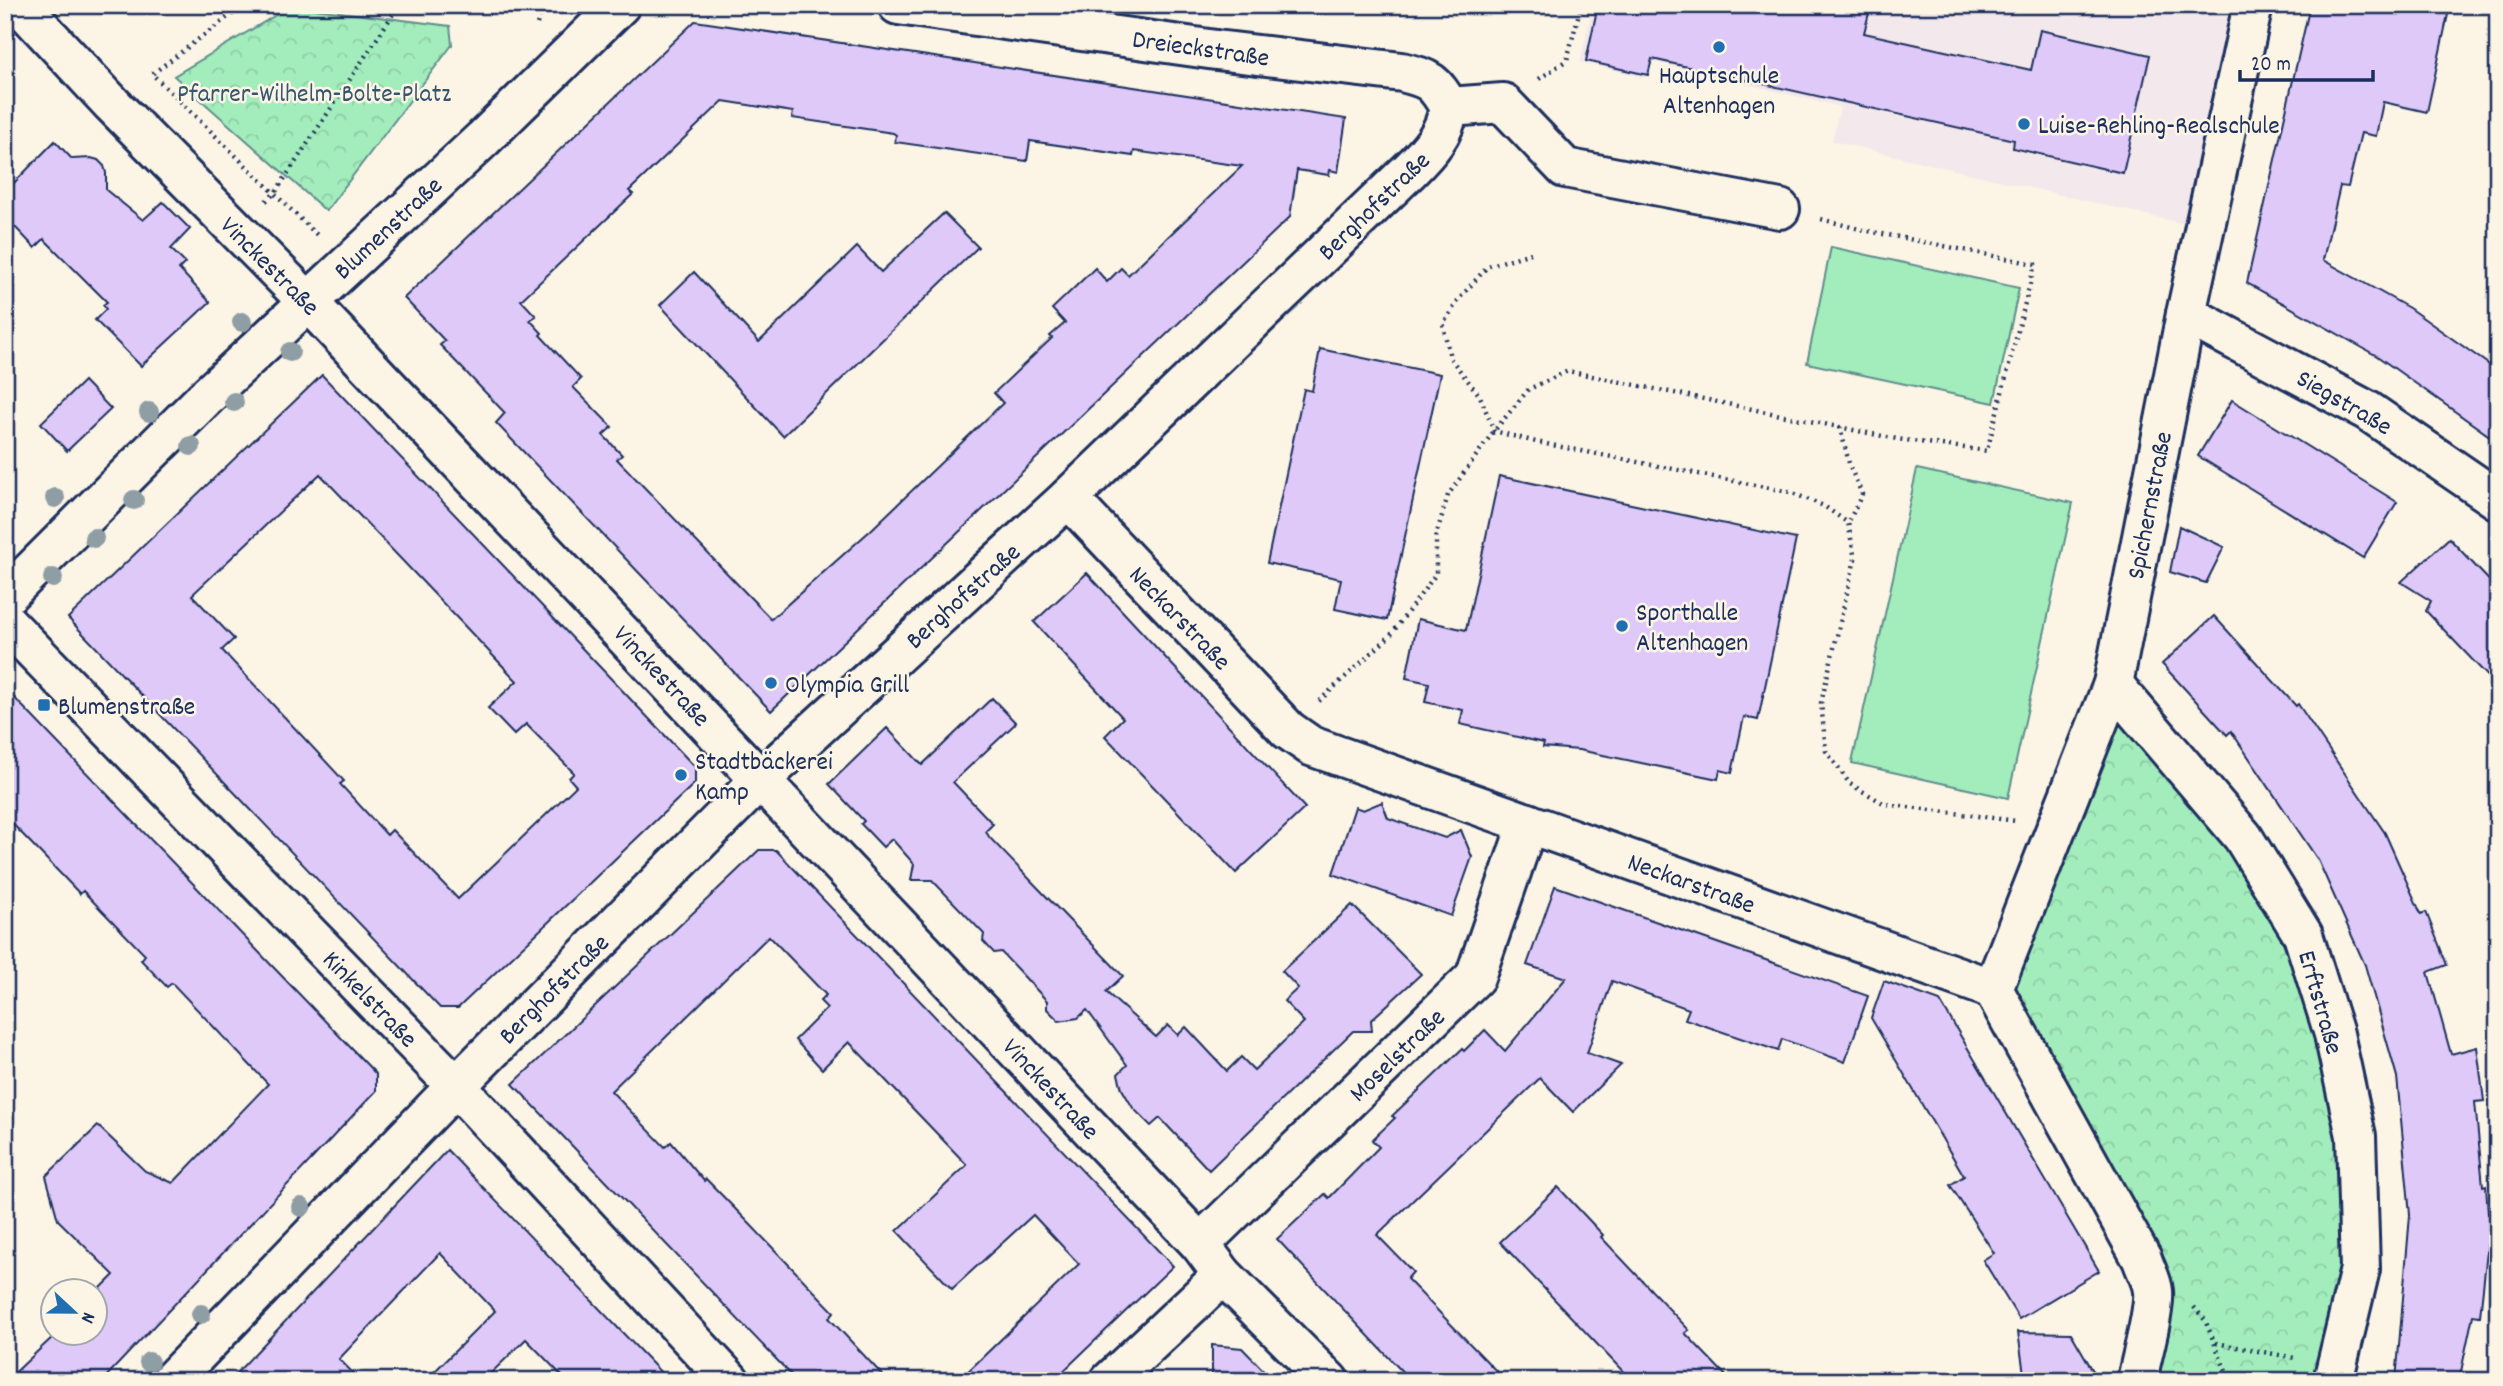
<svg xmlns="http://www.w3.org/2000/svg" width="2503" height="1386" font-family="Dekko,sans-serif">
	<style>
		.built { fill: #f3e8eb }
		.green { fill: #a3edbc; stroke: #5f8e8d; stroke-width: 2 }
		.park { fill: url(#park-crowns); stroke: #5f8e8d; stroke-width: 2 }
		.building { fill: #dec9f9; stroke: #1b2f5e; stroke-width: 2; fill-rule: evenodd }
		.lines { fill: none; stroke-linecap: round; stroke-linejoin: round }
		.minor-casing { stroke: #1b2f5e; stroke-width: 44 }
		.path { stroke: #1b2f5e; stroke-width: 4.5; stroke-dasharray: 2 5; stroke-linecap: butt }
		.minor { stroke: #fcf5e5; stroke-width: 38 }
		.tree { fill: #8f9da5 }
		.poi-dot { fill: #1f6fb2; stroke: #fcf5e5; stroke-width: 2.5 }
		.labels { text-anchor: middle; stroke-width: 5; stroke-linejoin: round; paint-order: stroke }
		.street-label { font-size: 26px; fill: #1b2f5e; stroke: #fcf5e5 }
		.poi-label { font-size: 26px; fill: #1b2f5e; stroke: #fcf5e5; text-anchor: start }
		.park-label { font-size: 26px; fill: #365571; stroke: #fcf5e5 }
	</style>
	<defs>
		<pattern id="park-crowns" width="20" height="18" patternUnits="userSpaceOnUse" patternTransform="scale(1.75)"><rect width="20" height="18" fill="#a3edbc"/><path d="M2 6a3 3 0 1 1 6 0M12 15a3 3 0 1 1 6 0" fill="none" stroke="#8ccca4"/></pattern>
	</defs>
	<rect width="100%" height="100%" fill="#fcf5e5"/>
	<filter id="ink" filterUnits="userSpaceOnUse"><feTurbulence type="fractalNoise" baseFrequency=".0143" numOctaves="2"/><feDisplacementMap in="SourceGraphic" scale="14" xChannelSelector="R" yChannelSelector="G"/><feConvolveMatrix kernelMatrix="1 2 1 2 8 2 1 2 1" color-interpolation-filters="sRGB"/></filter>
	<g filter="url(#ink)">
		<path class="built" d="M 1593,5 L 2239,5 L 2189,225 L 1832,141 L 1840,107 L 1651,61 L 1645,78 L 1580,62 Z"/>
		<g class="green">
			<path d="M 1831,247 L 2019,288 L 1994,403 L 1807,363 Z"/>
			<path d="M 1917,469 L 2073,503 L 2008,798 L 1852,763 Z"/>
		</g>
		<g class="park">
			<path d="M 291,6 L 450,26 L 452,45 L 326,211 L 174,76 Z"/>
			<path d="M 2113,684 L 2303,935 L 2356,1136 L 2333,1381 L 2137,1381 L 2152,1304 L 1993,989 Z"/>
		</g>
		<g class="building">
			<path d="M 1598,5 L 1871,5 L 1864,33 L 2031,70 L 2040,30 L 2150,55 L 2123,173 L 2013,148 L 2014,140 L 1652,59 L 1648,75 L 1586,61 Z"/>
			<path d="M 2310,5 L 2450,5 L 2427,112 L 2383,102 L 2376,136 L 2361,133 L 2348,187 L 2340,186 L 2323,260 L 2409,308 L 2498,371 L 2498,442 L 2377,356 L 2247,283 Z"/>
			<path d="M 695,21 L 1346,119 L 1338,172 L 1330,170 L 1329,175 L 1297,170 L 1290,217 L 771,711 L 496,423 L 505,413 L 440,345 L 445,341 L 404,298 ZM 723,101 L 793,112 L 792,118 L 893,133 L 896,135 L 895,142 L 1027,161 L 1030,141 L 1133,156 L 1134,151 L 1242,166 L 1128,275 L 1121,268 L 1107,282 L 1095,268 L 1052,309 L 1065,323 L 1050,336 L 1052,338 L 994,393 L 1003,403 L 872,529 L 771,619 L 617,459 L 622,455 L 603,435 L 612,427 L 573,387 L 581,379 L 540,335 L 542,333 L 530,320 L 536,316 L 521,300 L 633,194 L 629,191 Z"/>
			<path d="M 55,141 L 72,159 L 91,158 L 98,160 L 104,166 L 106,173 L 106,190 L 143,220 L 163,202 L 190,229 L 171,249 L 185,263 L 179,269 L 210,302 L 141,366 L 95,320 L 106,309 L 103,305 L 107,302 L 44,239 L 35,248 L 16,228 L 5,228 L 5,192 Z"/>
			<path d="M 944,213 L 978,247 L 783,436 L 660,305 L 694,272 L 759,342 L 857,247 L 881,272 Z"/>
			<path d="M 1320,349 L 1440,374 L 1387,620 L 1335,609 L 1341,579 L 1267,563 L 1304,389 L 1312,391 Z"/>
			<path d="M 322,375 L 695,767 L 695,783 L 458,1008 L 440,1008 L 68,618 ZM 320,474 L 517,681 L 488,708 L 514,735 L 526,724 L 574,773 L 569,778 L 576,786 L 458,899 L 392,830 L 387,835 L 340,784 L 344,781 L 222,650 L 234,639 L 192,595 Z"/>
			<path d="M 84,381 L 111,409 L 67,451 L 41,423 Z"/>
			<path d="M 2232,400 L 2397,502 L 2363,558 L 2198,456 Z"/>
			<path d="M 1499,476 L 1796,539 L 1758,720 L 1744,717 L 1732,773 L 1720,770 L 1718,779 L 1579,750 L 1543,747 L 1544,743 L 1460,724 L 1463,710 L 1425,702 L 1429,683 L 1406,678 L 1418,619 L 1466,630 Z"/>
			<path d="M 2179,526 L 2224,547 L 2206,583 L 2170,572 Z"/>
			<path d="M 2449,538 L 2498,590 L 2498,687 L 2426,611 L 2431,601 L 2401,582 Z"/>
			<path d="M 1087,573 L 1305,808 L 1236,873 L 1105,736 L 1123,718 L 1034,622 Z"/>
			<path d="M 2214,616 L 2296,706 L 2298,704 L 2385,833 L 2421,914 L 2426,912 L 2447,965 L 2428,972 L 2451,1054 L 2477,1047 L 2484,1101 L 2475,1102 L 2483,1186 L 2486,1185 L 2488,1214 L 2491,1214 L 2480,1316 L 2473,1315 L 2459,1381 L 2396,1381 L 2410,1215 L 2397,1077 L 2365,965 L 2318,860 L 2231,731 L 2227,735 L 2162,664 Z"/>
			<path d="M 5,688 L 376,1074 L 376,1091 L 102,1381 L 6,1381 L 56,1334 L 94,1334 L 94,1295 L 114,1275 L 58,1220 L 46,1176 L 98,1126 L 145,1171 L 173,1183 L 268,1084 L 172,983 L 167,987 L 141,960 L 145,955 L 83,891 L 80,894 L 5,816 Z"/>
			<path d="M 992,698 L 1016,723 L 953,782 L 993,824 L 986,831 L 989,837 L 1123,976 L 1106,992 L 1156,1037 L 1168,1025 L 1178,1035 L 1186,1027 L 1227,1071 L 1241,1057 L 1254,1070 L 1304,1022 L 1284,1001 L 1298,988 L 1282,971 L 1352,905 L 1421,974 L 1371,1020 L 1372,1031 L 1353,1031 L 1209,1170 L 1160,1118 L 1151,1126 L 1133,1108 L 1122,1089 L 1118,1074 L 1127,1065 L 1087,1010 L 1078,1018 L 1059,1021 L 1047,1009 L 1047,1001 L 1001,952 L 994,953 L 983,941 L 984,934 L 932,880 L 911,880 L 914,864 L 892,839 L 883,847 L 861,824 L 864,821 L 829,784 L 887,728 L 922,765 Z"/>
			<path d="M 1382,802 L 1388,818 L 1416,828 L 1445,838 L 1461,830 L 1472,857 L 1451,916 L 1333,874 L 1355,807 L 1363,810 Z"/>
			<path d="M 759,850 L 776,850 L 1173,1266 L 1053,1381 L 958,1381 L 1079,1264 L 1033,1215 L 952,1289 L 897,1231 L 967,1165 L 849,1042 L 822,1069 L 795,1040 L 827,1008 L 820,1001 L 826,995 L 769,936 L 611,1091 L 665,1147 L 671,1142 L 704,1181 L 706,1179 L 748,1222 L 834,1312 L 829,1318 L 888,1381 L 797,1381 L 513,1084 Z"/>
			<path d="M 1555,886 L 1868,996 L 1845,1062 L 1782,1039 L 1778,1051 L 1685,1019 L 1689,1009 L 1612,981 L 1587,1053 L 1621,1065 L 1573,1112 L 1540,1078 L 1377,1235 L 1413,1272 L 1407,1279 L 1506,1381 L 1411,1381 L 1277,1239 L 1325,1194 L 1329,1198 L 1379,1147 L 1372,1140 L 1395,1118 L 1392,1116 L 1462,1049 L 1464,1051 L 1485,1030 L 1505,1051 L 1566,978 L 1527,965 Z"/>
			<path d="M 1884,981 L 1940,1001 L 2099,1271 L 2019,1319 L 1983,1260 L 1994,1253 L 1950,1185 L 1964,1176 L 1871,1018 Z"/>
			<path d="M 447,1150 L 644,1355 L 669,1381 L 567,1381 L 526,1339 L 483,1381 L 425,1381 L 495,1311 L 440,1253 L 339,1359 L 361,1381 L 229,1381 Z"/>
			<path d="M 1558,1187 L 1603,1235 L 1601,1237 L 1689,1330 L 1685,1333 L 1731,1381 L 1632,1381 L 1500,1242 Z"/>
			<path d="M 2018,1332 L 2071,1333 L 2099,1381 L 2025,1381 Z"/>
			<path d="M 1212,1345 L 1242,1348 L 1274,1381 L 1212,1381 Z"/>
		</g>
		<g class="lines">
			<defs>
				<g id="minor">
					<path d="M 20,5 L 112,104 L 307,301 L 1200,1244 L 1223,1275 L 1329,1381"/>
					<path d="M 898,5 L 1216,50 L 1402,72 C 1430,79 1434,81 1449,107"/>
					<path d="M 1449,107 L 1503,103 L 1565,168 L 1780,209"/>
					<path d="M 2186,314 L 2368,411 L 2498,500"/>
					<path d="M 1068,498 L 1288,730 L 1311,746 L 1993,989 L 2142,1259 C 2145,1269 2152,1280 2153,1291 C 2155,1312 2141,1358 2137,1381"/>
					<path d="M 5,597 L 207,396 L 483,139 L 620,5"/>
					<path d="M 5,621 L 456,1086 L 730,1381"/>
					<path d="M 2113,684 L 2243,837 L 2303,935 L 2334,1034 L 2356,1136 L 2360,1269 L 2333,1381"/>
					<path d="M 1993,989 L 2113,684 L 2186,314 L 2253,5"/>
					<path d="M 1200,1244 L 1475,977 L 1528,823"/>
					<path d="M 171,1381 L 456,1086 L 761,779 L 1068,498 L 1410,170 C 1429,151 1445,134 1449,107"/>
					<path d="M 1110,1381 L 1223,1275"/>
				</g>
			</defs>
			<use href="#minor" class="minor-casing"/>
			<g class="path">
				<path d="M 244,5 L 152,74 L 317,235"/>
				<path d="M 537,24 L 543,5"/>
				<path d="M 1539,79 L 1567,60 L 1581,5"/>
				<path d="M 266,201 L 275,193 L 399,5"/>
				<path d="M 1531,253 L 1488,266 L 1459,299 L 1443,324 L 1450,358 L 1480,396 L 1494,431 L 1536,442 L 1790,492 L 1824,506 L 1848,523 L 1855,559 L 1821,703 L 1826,751 L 1850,784 L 1885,804 L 2016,821"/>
				<path d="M 1840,427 L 1850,467 L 1862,494 L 1848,523"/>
				<path d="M 1319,701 L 1390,636 L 1436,574 L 1436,536 L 1448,495 L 1494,431 L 1529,389 L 1568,371 L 1897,439 L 1987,451 L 2035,264 L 1863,230 L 1821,219"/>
				<path d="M 2194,1307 L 2205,1320 L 2230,1381"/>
				<path d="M 2216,1343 L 2295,1358"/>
			</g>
			<use href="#minor" class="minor"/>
		</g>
		<g class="tree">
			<circle cx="242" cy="322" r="10"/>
			<circle cx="290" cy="352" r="10"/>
			<circle cx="234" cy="402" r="10"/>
			<circle cx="149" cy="412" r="10"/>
			<circle cx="191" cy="446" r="10"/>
			<circle cx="55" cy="498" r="10"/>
			<circle cx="134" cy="500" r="10"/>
			<circle cx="94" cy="538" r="10"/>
			<circle cx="53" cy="578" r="10"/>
			<circle cx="301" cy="1207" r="10"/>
			<circle cx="201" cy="1314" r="10"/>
			<circle cx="149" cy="1362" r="10"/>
		</g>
	</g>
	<g class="poi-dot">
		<circle cx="1719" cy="47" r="7"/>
		<circle cx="2024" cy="124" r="7"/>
		<circle cx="1622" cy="626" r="7"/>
		<circle cx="771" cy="683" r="7"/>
		<rect x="37" y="698" width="14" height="14" rx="3.5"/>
		<circle cx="681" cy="775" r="7"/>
	</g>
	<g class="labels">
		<g class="street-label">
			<text transform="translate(1201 47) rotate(8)" y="9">Dreieckstraße</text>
			<text transform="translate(1373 205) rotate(-44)" y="9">Berghofstraße</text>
			<text transform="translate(387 227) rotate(-43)" y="9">Blumenstraße</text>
			<text transform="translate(271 265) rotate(45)" y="9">Vinckestraße</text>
			<text transform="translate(2345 401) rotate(30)" y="9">Siegstraße</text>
			<text transform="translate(2148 505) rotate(-79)" y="9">Spichernstraße</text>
			<text transform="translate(962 595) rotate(-42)" y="9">Berghofstraße</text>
			<text transform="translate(1181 617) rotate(46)" y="9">Neckarstraße</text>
			<text transform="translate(663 675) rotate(47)" y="9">Vinckestraße</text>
			<text transform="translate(1692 882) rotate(20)" y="9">Neckarstraße</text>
			<text transform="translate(553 988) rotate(-45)" y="9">Berghofstraße</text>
			<text transform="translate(371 998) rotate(46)" y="9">Kinkelstraße</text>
			<text transform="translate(2322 1002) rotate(74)" y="9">Erftstraße</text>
			<text transform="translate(1396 1054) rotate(-44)" y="9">Moselstraße</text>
			<text transform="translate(1052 1088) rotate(47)" y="9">Vinckestraße</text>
		</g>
		<g class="poi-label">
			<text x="1719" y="83" text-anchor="middle">Hauptschule<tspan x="1719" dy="30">Altenhagen</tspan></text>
			<text x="2038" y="133">Luise-Rehling-Realschule</text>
			<text x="1636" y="620">Sporthalle<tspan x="1636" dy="30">Altenhagen</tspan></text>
			<text x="785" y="692">Olympia Grill</text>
			<text x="58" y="714">Blumenstraße</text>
			<text x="695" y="769">Stadtbäckerei<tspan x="695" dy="30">Kamp</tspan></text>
		</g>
		<g class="park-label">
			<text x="314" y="101">Pfarrer-Wilhelm-Bolte-Platz</text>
		</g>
	</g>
	<rect width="2503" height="1386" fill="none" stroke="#fcf5e5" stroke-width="28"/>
	<rect x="14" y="14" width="2475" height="1358" fill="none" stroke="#1b2f5e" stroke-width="2.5" filter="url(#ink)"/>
	<g transform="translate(74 1312) rotate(112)"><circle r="33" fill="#fcf5e5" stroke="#a2a6af" stroke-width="2"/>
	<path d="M0-5L12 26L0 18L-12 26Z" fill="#1f6fb2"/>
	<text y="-10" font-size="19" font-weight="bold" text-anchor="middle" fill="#1b2f5e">N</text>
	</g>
	<path d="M2240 70v10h133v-10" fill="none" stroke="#1b2f5e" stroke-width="3.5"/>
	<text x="2251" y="70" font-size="21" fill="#1b2f5e" stroke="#fcf5e5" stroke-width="5" paint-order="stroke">20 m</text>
</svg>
